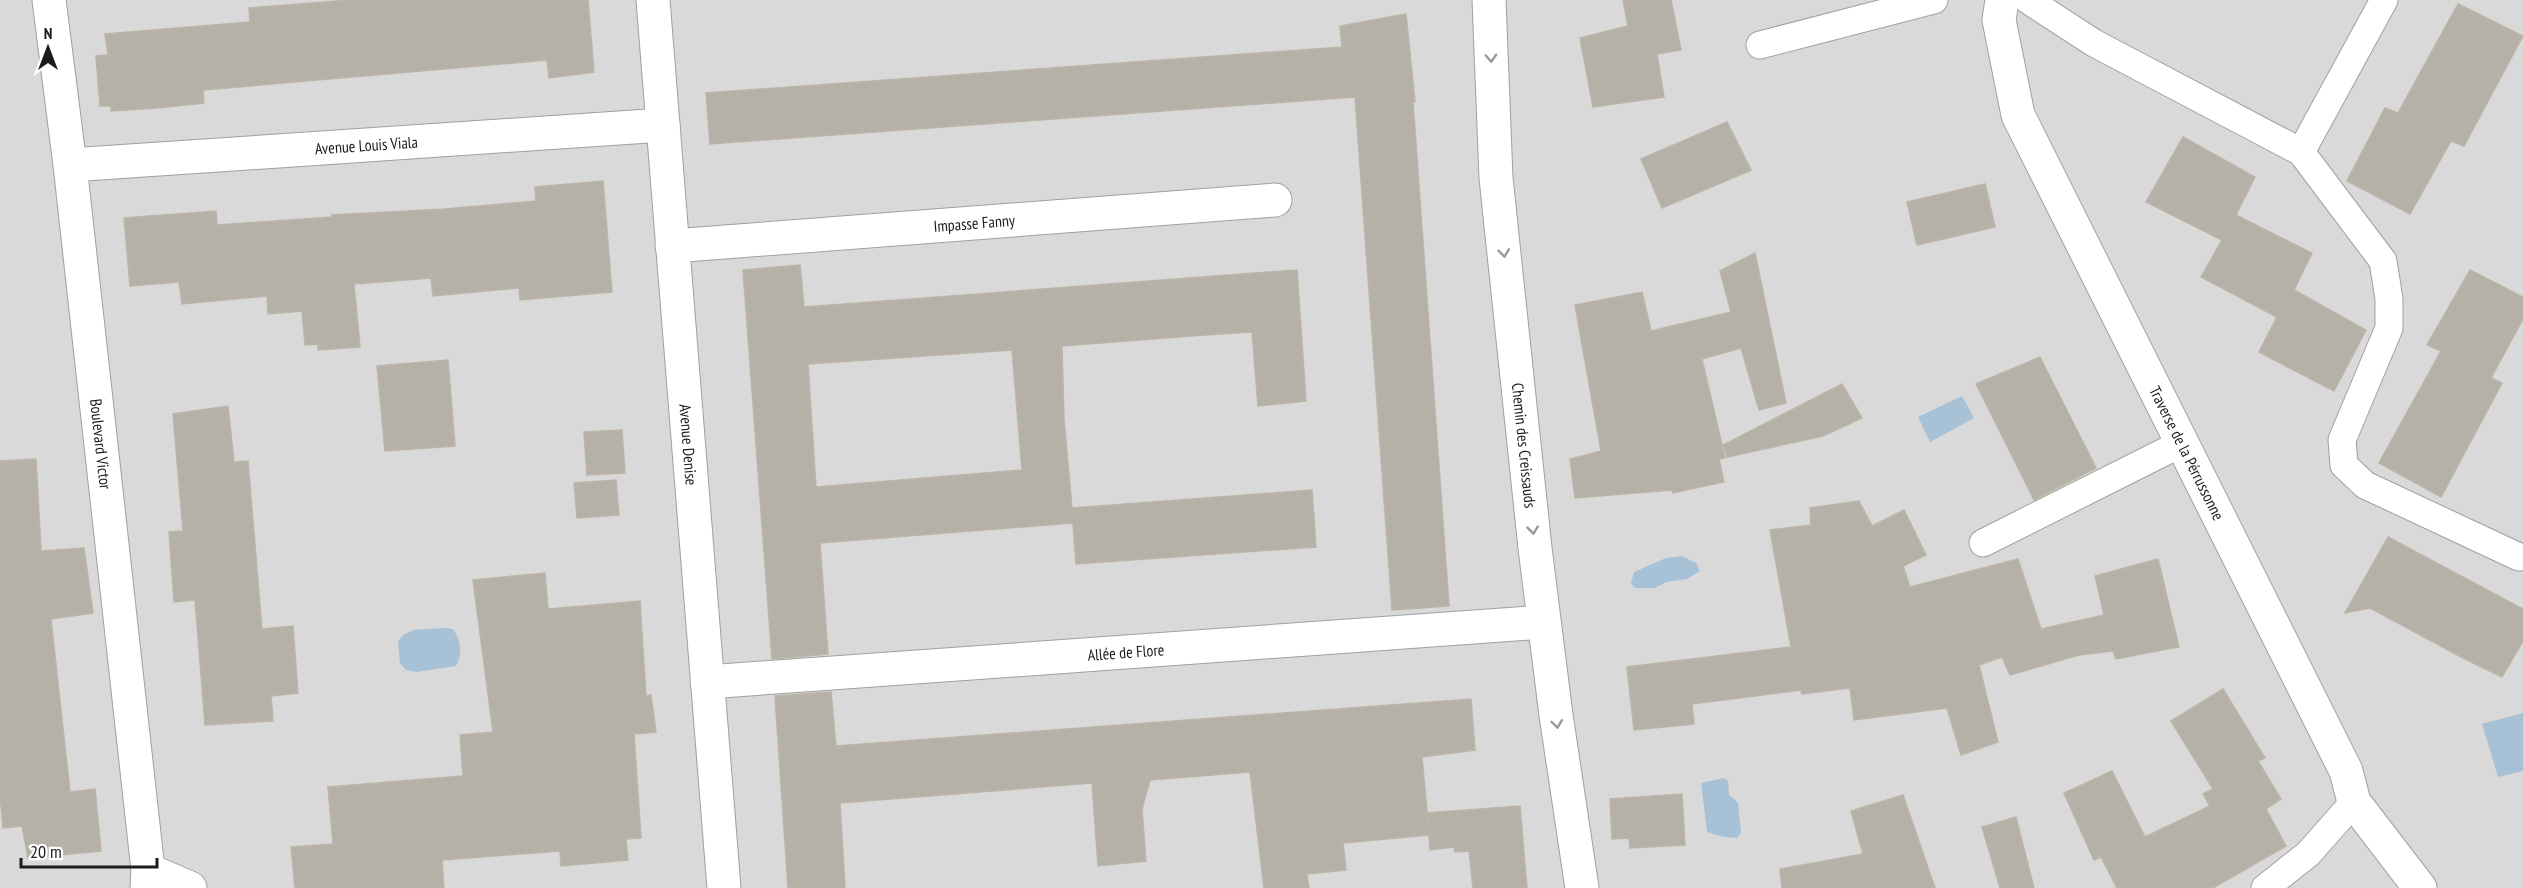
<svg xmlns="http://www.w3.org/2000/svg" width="2523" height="888" font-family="'PT Sans Narrow',sans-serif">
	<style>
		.residential { fill: #dad9d9 }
		.water { fill: #a7c1d6 }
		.building { fill: #b5b1a9; stroke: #bcb5a7; stroke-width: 1.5; fill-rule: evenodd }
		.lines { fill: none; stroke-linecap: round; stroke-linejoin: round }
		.lane-casing { stroke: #a0a0a0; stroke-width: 29 }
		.street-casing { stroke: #a0a0a0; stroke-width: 35 }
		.lane { stroke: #fff; stroke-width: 27 }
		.street { stroke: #fff; stroke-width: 33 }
		.oneway { stroke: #999 }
		.labels { text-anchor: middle; stroke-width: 5; stroke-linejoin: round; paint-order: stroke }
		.street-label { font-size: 16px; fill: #1c1c1c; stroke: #fff }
	</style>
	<rect width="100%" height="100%" fill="#ecebe3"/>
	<rect class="residential" x="0" y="0" width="2523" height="888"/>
	<g class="water">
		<path d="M 1962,396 L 1974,418 L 1930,442 L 1918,417 Z"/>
		<path d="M 1682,556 L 1696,563 L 1700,571 L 1687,579 L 1666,582 L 1655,588 L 1635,588 L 1631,583 L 1634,572 L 1666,558 Z"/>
		<path d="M 444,628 L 453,629 C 461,641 463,654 456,666 L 416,672 L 406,670 L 400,663 L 398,642 L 403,635 L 413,630 Z"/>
		<path d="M 2523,713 L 2523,771 L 2498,777 L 2482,724 Z"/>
		<path d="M 1724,778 L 1728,781 L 1729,795 L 1738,803 L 1741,833 L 1737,838 C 1730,838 1713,835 1707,832 L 1701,783 Z"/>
	</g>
	<g class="building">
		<path d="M 350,0 L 588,0 L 594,72 L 549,78 L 547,60 L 203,90 L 204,103 L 157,108 L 111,111 L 111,106 L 100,106 L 96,56 L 108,55 L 105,34 L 250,22 L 249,8 Z"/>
		<path d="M 1623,0 L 1671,0 L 1681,50 L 1657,54 L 1664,97 L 1593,107 L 1580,38 L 1628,26 Z"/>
		<path d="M 2458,4 L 2523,36 L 2464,146 L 2451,141 L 2410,214 L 2347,181 L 2385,108 L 2398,113 Z"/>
		<path d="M 1406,14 L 1415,102 L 1413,102 L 1449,606 L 1392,610 L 1355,97 L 710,144 L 706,93 L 1342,47 L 1340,26 Z"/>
		<path d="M 1727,122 L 1751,170 L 1662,208 L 1641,159 Z"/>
		<path d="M 2183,137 L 2255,177 L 2236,215 L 2312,253 L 2294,290 L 2366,330 L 2334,391 L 2259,352 L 2277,317 L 2201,277 L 2222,240 L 2146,202 Z"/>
		<path d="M 603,181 L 612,292 L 520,300 L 519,288 L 433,296 L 431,278 L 354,284 L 360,347 L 318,350 L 318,344 L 305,345 L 302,311 L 268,314 L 267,296 L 182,304 L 179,282 L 130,286 L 124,218 L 216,211 L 217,225 L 332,217 L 332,215 L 445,209 L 536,201 L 535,187 Z"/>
		<path d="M 1985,184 L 1995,227 L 1917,245 L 1907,202 Z"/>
		<path d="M 1755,253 L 1786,403 L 1759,410 L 1741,348 L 1702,359 L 1725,458 L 1719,459 L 1724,482 L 1673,493 L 1672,490 L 1575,498 L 1570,459 L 1601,451 L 1575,305 L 1642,292 L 1651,331 L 1731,312 L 1720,271 Z"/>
		<path d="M 800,265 L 804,307 L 1297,270 L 1306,401 L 1258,406 L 1252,332 L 1205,335 L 1062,346 L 1064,419 L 1072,508 L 1312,490 L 1316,547 L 1076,564 L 1073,523 L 820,543 L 828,654 L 772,659 L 743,270 ZM 1012,350 L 1022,470 L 816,487 L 808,364 Z"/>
		<path d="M 2470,270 L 2523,297 L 2523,319 L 2491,378 L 2502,383 L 2441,497 L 2379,463 L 2441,351 L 2427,345 Z"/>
		<path d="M 2040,357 L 2096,468 L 2034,500 L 1976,384 Z"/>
		<path d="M 448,360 L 455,446 L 385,451 L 377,366 Z"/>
		<path d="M 1842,384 L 1862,418 L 1823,436 L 1727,457 L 1723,445 Z"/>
		<path d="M 228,406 L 234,462 L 248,461 L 262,629 L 293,626 L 298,693 L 271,696 L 273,721 L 205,725 L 195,600 L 174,602 L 169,532 L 183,531 L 173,414 Z"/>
		<path d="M 622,430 L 625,473 L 587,475 L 584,432 Z"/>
		<path d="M 36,459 L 41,551 L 84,548 L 93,613 L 51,619 L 70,792 L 95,789 L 101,851 L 28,858 L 22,826 L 3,828 L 0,795 L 0,461 Z"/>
		<path d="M 616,480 L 619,515 L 577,518 L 574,483 Z"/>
		<path d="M 1859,501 L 1872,526 L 1904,510 L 1926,555 L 1903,566 L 1910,587 L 2018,559 L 2041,629 L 2104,615 L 2095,576 L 2158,559 L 2179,647 L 2116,659 L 2113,651 L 2079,655 L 2010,675 L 2002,657 L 1979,665 L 1998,742 L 1961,755 L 1947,708 L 1854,720 L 1850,688 L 1802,694 L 1801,690 L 1692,704 L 1694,724 L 1634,730 L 1627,667 L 1791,647 L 1770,530 L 1811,525 L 1810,508 Z"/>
		<path d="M 2388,537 L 2523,609 L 2523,641 L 2502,677 L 2465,659 L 2370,608 L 2345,613 Z"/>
		<path d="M 545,573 L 548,609 L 640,601 L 646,696 L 651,695 L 656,732 L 634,734 L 641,838 L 626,839 L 628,860 L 561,866 L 560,851 L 442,860 L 444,888 L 295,888 L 291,847 L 333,844 L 328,787 L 463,776 L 460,735 L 493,732 L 473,580 Z"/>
		<path d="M 2223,689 L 2265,758 L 2258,761 L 2281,799 L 2266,809 L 2286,846 L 2213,888 L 2117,888 L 2101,857 L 2094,860 L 2064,793 L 2112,771 L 2145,837 L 2210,806 L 2203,794 L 2213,789 L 2171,721 Z"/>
		<path d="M 831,692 L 836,746 L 1471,699 L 1475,750 L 1422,757 L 1428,822 L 1427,813 L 1520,806 L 1527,888 L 1473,888 L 1469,851 L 1455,852 L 1454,847 L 1430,850 L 1429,835 L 1343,843 L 1346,870 L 1307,874 L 1309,888 L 1264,888 L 1250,772 L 1150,780 L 1142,809 L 1146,861 L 1098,866 L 1092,783 L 840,803 L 845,888 L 788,888 L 775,696 Z"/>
		<path d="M 1682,794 L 1685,845 L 1630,848 L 1629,838 L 1612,839 L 1610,799 Z"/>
		<path d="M 1903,795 L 1935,888 L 1782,888 L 1780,869 L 1863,854 L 1851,811 Z"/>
		<path d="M 2016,817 L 2034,888 L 2000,888 L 1982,827 Z"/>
	</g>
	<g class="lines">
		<defs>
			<g id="lane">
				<path d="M 2028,0 L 2094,43 L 2301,152 L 2383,261 L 2389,299 L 2389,328 L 2342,440 L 2344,465 L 2365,485 L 2519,557"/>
				<path d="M 1760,45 L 1934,0"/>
				<path d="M 2301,152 L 2384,0"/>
				<path d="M 1983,543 L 2182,443"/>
				<path d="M 2265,888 L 2308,854 L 2354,802"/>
			</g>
			<g id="street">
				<path id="s1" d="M 49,0 L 70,165 L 148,870 L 147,888"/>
				<path id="s2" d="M 653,0 L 724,888"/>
				<path id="s3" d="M 1489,0 L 1496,178 L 1535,548 L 1556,715 L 1582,888"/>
				<path id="s4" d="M 2002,0 L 1999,20 L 2018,115 L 2346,771 L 2354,802 L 2420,888"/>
				<path id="s5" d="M 70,165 L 663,125"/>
				<path id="s6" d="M 672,246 L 1275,200"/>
				<path id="s7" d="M 707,682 L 1544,622"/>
				<path d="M 148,870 L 190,888"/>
			</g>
		</defs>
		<use href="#lane" class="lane-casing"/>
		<use href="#street" class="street-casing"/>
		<use href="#lane" class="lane"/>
		<use href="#street" class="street"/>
	</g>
	<defs><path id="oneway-chevron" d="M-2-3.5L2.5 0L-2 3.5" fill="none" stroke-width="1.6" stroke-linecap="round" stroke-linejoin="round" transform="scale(1.5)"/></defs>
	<g class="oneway">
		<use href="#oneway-chevron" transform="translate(1491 58) rotate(88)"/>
		<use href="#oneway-chevron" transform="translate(1504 253) rotate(83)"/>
		<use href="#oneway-chevron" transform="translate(1533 530) rotate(84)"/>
		<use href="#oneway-chevron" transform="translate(1557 724) rotate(82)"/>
	</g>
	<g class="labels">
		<g class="street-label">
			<text dy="6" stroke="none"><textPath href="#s5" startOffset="297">Avenue Louis Viala</textPath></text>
			<text dy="6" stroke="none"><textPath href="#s6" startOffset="303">Impasse Fanny</textPath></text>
			<text dy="6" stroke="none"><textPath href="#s1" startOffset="447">Boulevard Victor</textPath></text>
			<text dy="6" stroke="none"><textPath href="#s2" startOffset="446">Avenue Denise</textPath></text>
			<text dy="6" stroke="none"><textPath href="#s3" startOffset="447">Chemin des Creissauds</textPath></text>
			<text dy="6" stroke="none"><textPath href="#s4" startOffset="495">Traverse de la Pérrussonne</textPath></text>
			<text dy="6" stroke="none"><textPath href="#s7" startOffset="420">Allée de Flore</textPath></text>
		</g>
	</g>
	<g transform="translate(48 48)" stroke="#ffffff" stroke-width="4.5" paint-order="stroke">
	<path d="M0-4.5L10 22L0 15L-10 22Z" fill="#1c1c1c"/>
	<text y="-9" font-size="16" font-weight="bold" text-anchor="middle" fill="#1c1c1c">N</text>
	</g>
	<path d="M21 858v9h136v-9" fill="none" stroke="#1c1c1c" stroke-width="3"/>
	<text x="30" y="858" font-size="18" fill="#1c1c1c" stroke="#ffffff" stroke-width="4.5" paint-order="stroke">20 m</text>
</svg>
